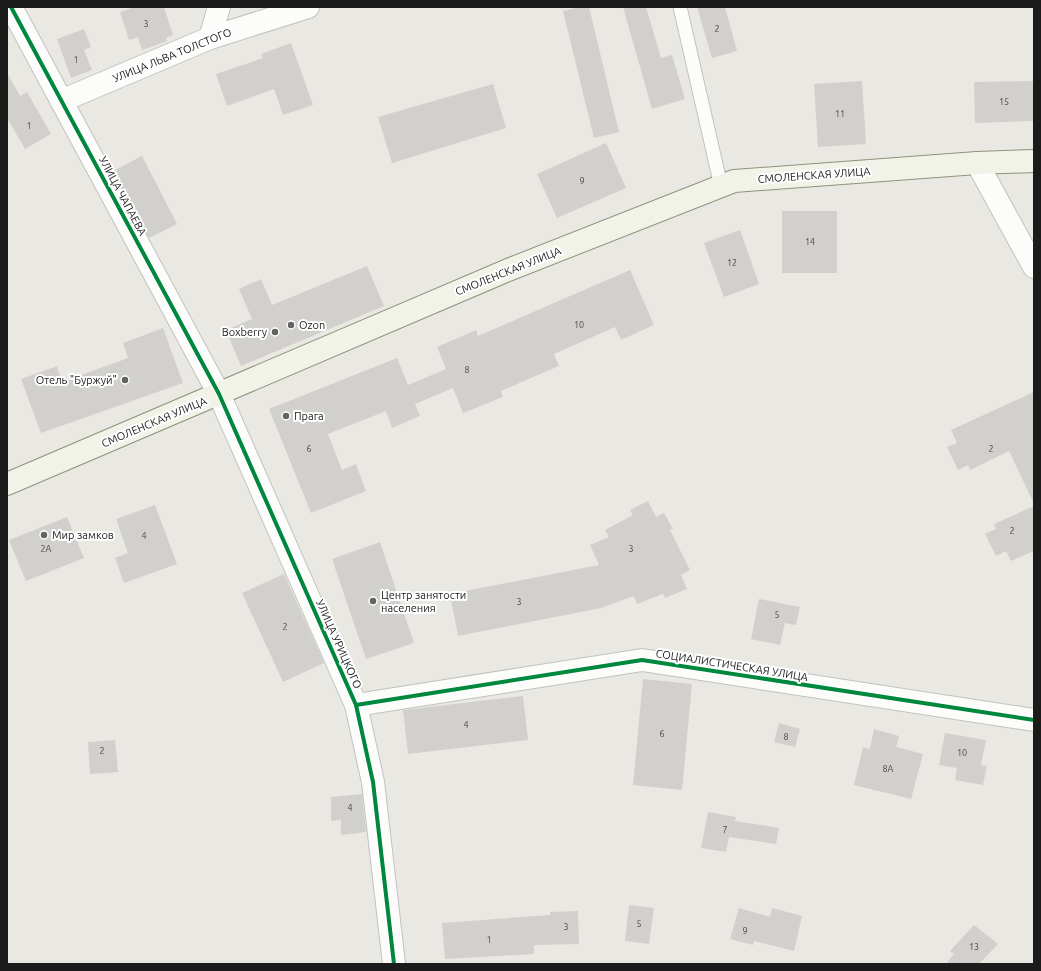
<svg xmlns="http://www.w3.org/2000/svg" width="1041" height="971" font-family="Ubuntu,sans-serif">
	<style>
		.building { fill: #d2d0cc }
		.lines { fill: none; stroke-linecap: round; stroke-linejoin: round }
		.lane-casing { stroke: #c2c2bf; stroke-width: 15 }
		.street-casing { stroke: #c2c2bf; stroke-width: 24 }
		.secondary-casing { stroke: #90937b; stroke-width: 24 }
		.lane { stroke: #fcfcfb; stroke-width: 13 }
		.street { stroke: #fcfcfb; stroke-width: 22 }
		.secondary { stroke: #f1f2e8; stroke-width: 22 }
		.cycleway-casing { stroke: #fff; stroke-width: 6 }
		.cycleway { stroke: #00873e; stroke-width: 4 }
		.poi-dot { fill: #636361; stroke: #fff; stroke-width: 1.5 }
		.labels { text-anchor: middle; stroke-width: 4; stroke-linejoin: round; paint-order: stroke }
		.number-label { font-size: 9px; fill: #494847 }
		.street-label { font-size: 11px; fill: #1b1b1b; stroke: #fff }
		.poi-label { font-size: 11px; fill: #1b1b1b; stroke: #fff; text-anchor: start }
	</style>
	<rect width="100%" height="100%" fill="#eae8e3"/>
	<g class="building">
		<path d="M 135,7 L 164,7 L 173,35 L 166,38 L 167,41 L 142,50 L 138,37 L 129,40 L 120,12 Z"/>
		<path d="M 580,7 L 589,7 L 619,132 L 594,138 L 563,11 Z"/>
		<path d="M 623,7 L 646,7 L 661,58 L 672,55 L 685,99 L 652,109 Z"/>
		<path d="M 697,7 L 725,7 L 737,51 L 712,58 Z"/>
		<path d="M 84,29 L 91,47 L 84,50 L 92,70 L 71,78 L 57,39 Z"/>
		<path d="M 291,43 L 313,105 L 283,115 L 274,89 L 227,106 L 216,74 L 263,58 L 261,54 Z"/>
		<path d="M 7,73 L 20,96 L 27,92 L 51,134 L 25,149 L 7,118 Z"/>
		<path d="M 862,81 L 866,144 L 818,147 L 814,84 Z"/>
		<path d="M 1034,81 L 1034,121 L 975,123 L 974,82 Z"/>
		<path d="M 493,84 L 506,128 L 392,163 L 378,117 Z"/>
		<path d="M 606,143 L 626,188 L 557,218 L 537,174 Z"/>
		<path d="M 142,156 L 177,224 L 149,238 L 113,171 Z"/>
		<rect x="782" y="211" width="55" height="62"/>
		<path d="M 740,230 L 759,284 L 724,297 L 704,243 Z"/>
		<path d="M 367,266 L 384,306 L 241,366 L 226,330 L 252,319 L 239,289 L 261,279 L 272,305 Z"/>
		<path d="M 630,270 L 654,325 L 621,340 L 615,327 L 554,354 L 559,366 L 501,391 L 503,397 L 463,413 L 453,388 L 415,404 L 420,416 L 392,428 L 386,411 L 328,434 L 342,470 L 356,464 L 366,491 L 311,513 L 269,409 L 397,358 L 408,385 L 446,369 L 437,347 L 476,330 L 478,336 Z"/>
		<path d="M 163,328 L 183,383 L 41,433 L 21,379 L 57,366 L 62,382 L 128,358 L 123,343 Z"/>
		<path d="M 1034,392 L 1034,504 L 1009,451 L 970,470 L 968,465 L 958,470 L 947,447 L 957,443 L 951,430 Z"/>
		<path d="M 648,501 L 656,517 L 664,513 L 673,529 L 670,530 L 690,570 L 681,575 L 687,589 L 665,598 L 663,594 L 637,604 L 634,596 L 601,608 L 458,636 L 450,594 L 599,565 L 590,545 L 609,537 L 605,530 L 633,515 L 630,510 Z"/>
		<path d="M 155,505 L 177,564 L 124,583 L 115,558 L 128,553 L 116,519 Z"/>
		<path d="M 1034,506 L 1034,551 L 1011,561 L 1006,551 L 996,556 L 985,534 L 996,529 L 994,524 Z"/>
		<path d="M 67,517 L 84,558 L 26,581 L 9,540 Z"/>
		<path d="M 380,542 L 414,643 L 366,659 L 332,559 Z"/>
		<path d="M 284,574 L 324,663 L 283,682 L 242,593 Z"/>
		<path d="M 759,599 L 800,607 L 796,625 L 785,623 L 780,645 L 751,639 Z"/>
		<path d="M 643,679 L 692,684 L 682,790 L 633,785 Z"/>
		<path d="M 523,696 L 528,740 L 408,754 L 403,710 Z"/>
		<path d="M 779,723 L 800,729 L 795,747 L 774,742 Z"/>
		<path d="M 874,729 L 899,736 L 896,747 L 923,754 L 911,799 L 854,785 L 863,747 L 870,749 Z"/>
		<path d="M 945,733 L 986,740 L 981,765 L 987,766 L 983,785 L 955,780 L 957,768 L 939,765 Z"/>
		<path d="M 115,740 L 118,772 L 90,774 L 88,742 Z"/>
		<path d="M 362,794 L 366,832 L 341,835 L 341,820 L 331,821 L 331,797 Z"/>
		<path d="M 708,812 L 736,817 L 735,821 L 779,828 L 776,844 L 729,837 L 726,852 L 701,848 Z"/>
		<path d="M 629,905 L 654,908 L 649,944 L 625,941 Z"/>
		<path d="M 739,908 L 770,917 L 772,908 L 802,916 L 794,951 L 754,941 L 753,945 L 730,939 Z"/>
		<path d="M 578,911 L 579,944 L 534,945 L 534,954 L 445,959 L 442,923 L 550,915 L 550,912 Z"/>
		<path d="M 974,925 L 998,944 L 979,964 L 946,964 L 954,954 L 950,951 Z"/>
	</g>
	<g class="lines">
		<defs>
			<path id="lane" d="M 680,7 L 721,186"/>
			<g id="street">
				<path d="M 11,7 L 219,394 L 356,705 L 373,782 L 394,964"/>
				<path d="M 210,38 L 219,7"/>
				<path d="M 61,101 L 210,38 L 308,7"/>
				<path d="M 977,163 L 1034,267"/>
				<path d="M 356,705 L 642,660 L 1034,720"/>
			</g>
			<path id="secondary" d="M 7,484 L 508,270 L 734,181 L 977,163 L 1034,161"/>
		</defs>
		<use href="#lane" class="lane-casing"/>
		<use href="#street" class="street-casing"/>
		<use href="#secondary" class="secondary-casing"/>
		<use href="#lane" class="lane"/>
		<use href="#street" class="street"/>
		<use href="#secondary" class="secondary"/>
		<defs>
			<g id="cycleway">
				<path d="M 11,7 L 219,394 L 356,705 L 373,782 L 394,964"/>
				<path d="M 356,705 L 642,660 L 1034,720"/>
			</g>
		</defs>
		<use href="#cycleway" class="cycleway-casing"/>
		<use href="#cycleway" class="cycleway"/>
	</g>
	<g class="poi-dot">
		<circle cx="291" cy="325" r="4"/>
		<circle cx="275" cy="332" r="4"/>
		<circle cx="125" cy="380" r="4"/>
		<circle cx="286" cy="416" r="4"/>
		<circle cx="44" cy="535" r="4"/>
		<circle cx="373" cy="601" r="4"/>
	</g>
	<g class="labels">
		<g class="number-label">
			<text x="146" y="27">3</text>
			<text x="717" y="32">2</text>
			<text x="76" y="63">1</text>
			<text x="1004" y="105">15</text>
			<text x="840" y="117">11</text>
			<text x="29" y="129">1</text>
			<text x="582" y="184">9</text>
			<text x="810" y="245">14</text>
			<text x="732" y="266">12</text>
			<text x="579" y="328">10</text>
			<text x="467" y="373">8</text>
			<text x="309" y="452">6</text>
			<text x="991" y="452">2</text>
			<text x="1012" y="534">2</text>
			<text x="144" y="539">4</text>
			<text x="46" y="552">2А</text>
			<text x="631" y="552">3</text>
			<text x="519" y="605">3</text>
			<text x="777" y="618">5</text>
			<text x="285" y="630">2</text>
			<text x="466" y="728">4</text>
			<text x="662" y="737">6</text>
			<text x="786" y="740">8</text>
			<text x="102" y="754">2</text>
			<text x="962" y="756">10</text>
			<text x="888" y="772">8А</text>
			<text x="350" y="811">4</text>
			<text x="725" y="833">7</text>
			<text x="639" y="927">5</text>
			<text x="566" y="930">3</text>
			<text x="745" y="934">9</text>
			<text x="489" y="943">1</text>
			<text x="974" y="950">13</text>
		</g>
		<g class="street-label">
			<text transform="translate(172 55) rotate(-22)" y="4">УЛИЦА ЛЬВА ТОЛСТОГО</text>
			<text transform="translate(814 175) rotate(-4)" y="4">СМОЛЕНСКАЯ УЛИЦА</text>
			<text transform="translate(123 196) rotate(62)" y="4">УЛИЦА ЧАПАЕВА</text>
			<text transform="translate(508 271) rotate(-22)" y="4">СМОЛЕНСКАЯ УЛИЦА</text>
			<text transform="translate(154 422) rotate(-23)" y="4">СМОЛЕНСКАЯ УЛИЦА</text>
			<text transform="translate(339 644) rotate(66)" y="4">УЛИЦА УРИЦКОГО</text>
			<text transform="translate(732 665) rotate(9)" y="4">СОЦИАЛИСТИЧЕСКАЯ УЛИЦА</text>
		</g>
		<g class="poi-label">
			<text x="299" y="329">Ozon</text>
			<text x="267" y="336" text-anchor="end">Boxberry</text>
			<text x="117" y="384" text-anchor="end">Отель "Буржуй"</text>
			<text x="294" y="420">Прага</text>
			<text x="52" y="539">Мир замков</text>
			<text x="381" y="599">Центр занятости<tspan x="381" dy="13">населения</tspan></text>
		</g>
	</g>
	<rect width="1041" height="971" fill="none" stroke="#1b1b1b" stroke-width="16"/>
</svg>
